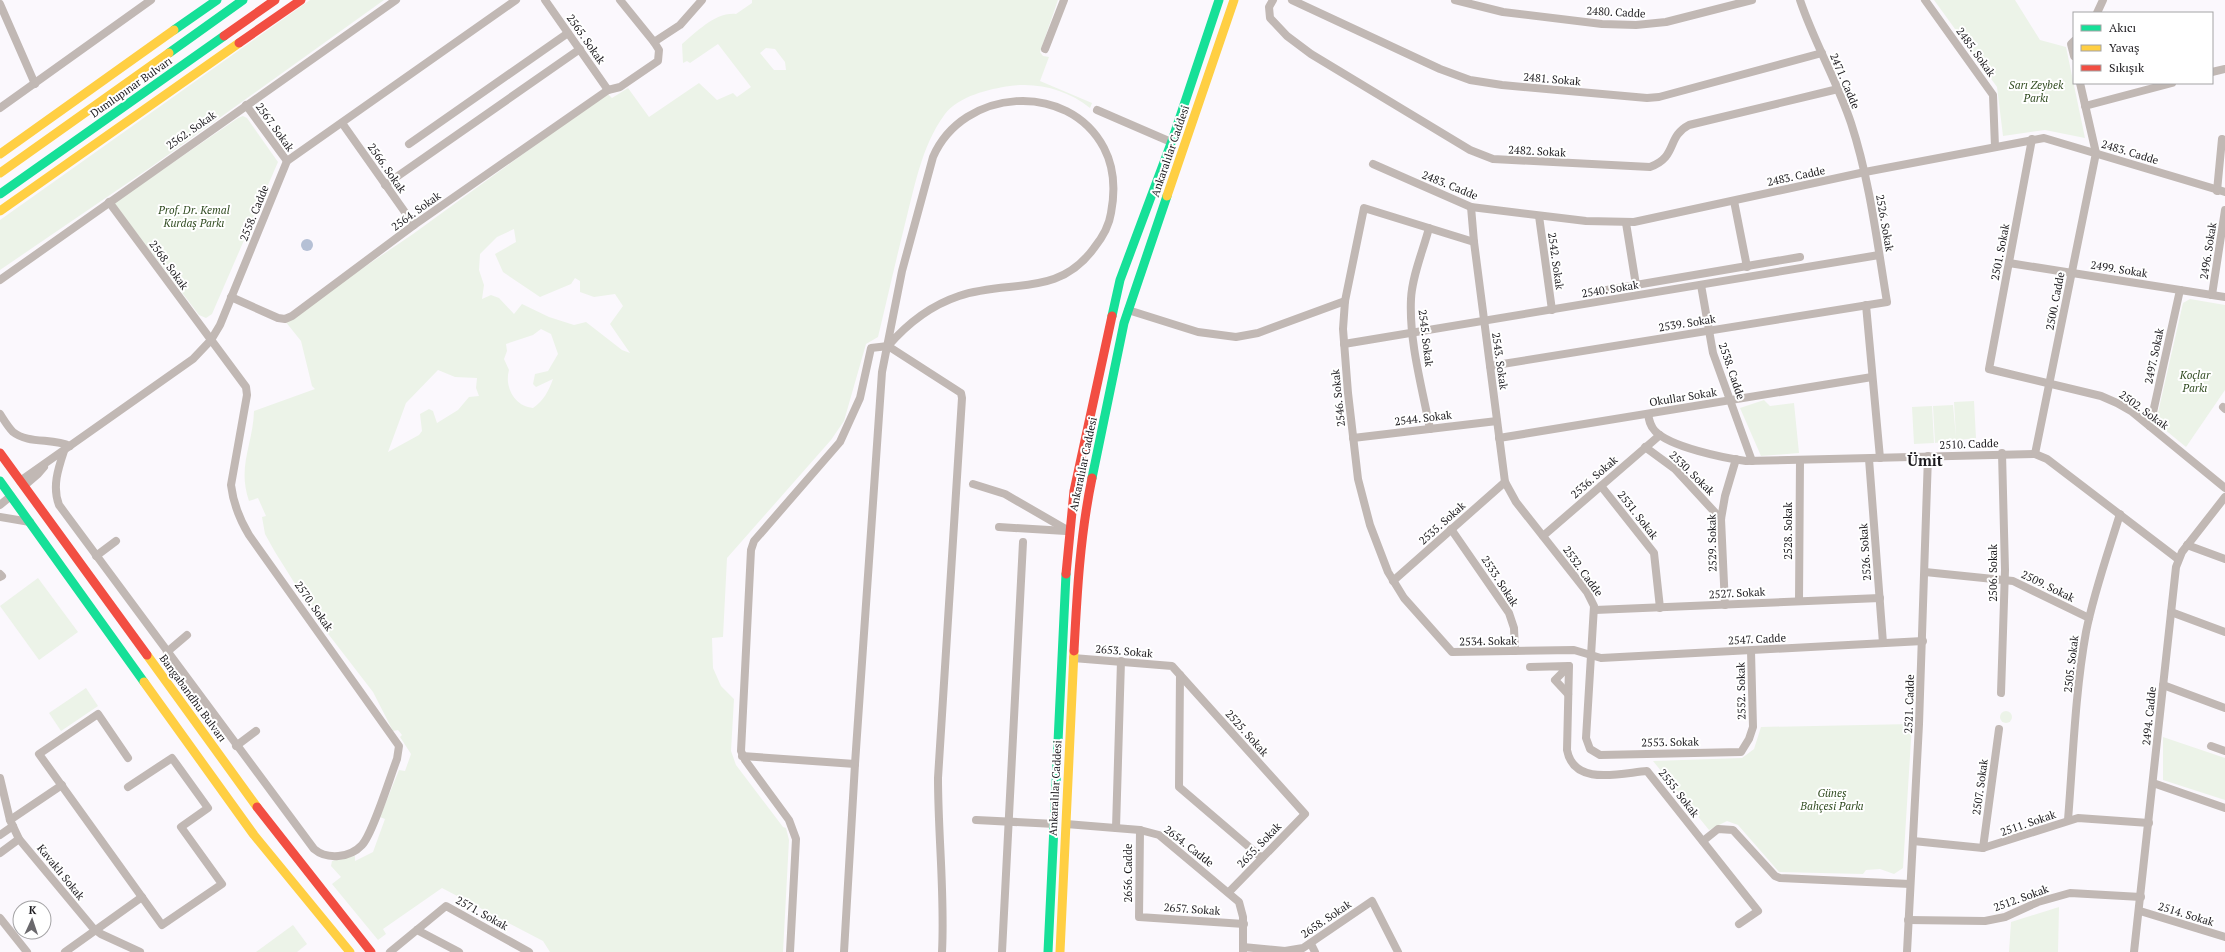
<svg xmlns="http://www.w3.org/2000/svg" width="2225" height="952" font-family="'PT Serif',serif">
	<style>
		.green { fill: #ecf3e8; fill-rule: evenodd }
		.water { fill: #b5c0d5 }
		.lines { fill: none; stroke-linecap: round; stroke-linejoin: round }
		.street { stroke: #c1b8b4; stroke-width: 8 }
		.fast { stroke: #16e098; stroke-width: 9 }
		.slow { stroke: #ffcf43; stroke-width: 9 }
		.jam { stroke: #f24e42; stroke-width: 9 }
		.labels { text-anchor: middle; stroke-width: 4; stroke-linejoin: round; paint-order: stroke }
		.street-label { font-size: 11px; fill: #1c1a1e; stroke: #fff }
		.park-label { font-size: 11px; font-style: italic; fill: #304b20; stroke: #fff }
		.district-label { font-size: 15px; font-weight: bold; fill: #1c1a1e; stroke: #fff }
	</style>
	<rect width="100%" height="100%" fill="#fbf8fd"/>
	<g class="green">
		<path d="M 310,0 L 384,0 L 151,167 L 0,270 L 0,220 Z"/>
		<path d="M 752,0 L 1058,0 L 1040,52 L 1043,56 L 1049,57 L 1040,81 L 1092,103 L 1090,108 C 1068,90 1038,82 1010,86 C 989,89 959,96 945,114 C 921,146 914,190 904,228 C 895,264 887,300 878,337 L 866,344 L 844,421 L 831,440 L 727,558 L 723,637 L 712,638 L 713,668 L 721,686 L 734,699 L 731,751 L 736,765 L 783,827 L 786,828 L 789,840 L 783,952 L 550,952 L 543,941 L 442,888 L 383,929 L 386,934 L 378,940 L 332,884 L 341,877 L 331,866 L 332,861 L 355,856 L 355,861 L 373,852 L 385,819 L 380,817 L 399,770 L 405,771 L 411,754 L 400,737 L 402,735 L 398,730 L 393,731 L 373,692 L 319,622 L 275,552 L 265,534 L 262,517 L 266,516 L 258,498 L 249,501 C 237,466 253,445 254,411 L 315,389 L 312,386 L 301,341 L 285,321 L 413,234 L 607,93 L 612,98 L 628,88 L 649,117 L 699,83 L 717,100 L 733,93 L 737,97 L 751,87 L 718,44 L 690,63 L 687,61 L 683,63 L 682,44 C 697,32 715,12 736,14 L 752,3 ZM 766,48 L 775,49 L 785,62 L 786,70 L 774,70 L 760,53 ZM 514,229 L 516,242 L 495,254 L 503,272 L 540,297 L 571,284 L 575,278 L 580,281 L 580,292 L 594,297 L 615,294 L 623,306 L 610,324 L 630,353 L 622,350 L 586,322 L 574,325 L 549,317 L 522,304 L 514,314 L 499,298 L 491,295 L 482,299 L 484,285 L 479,270 L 480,254 L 497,237 ZM 541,329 L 551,334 L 558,354 L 548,371 L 535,374 L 533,384 L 536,387 L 553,379 C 548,392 544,400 533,408 C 515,407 504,387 509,370 L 504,359 L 507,351 L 506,344 L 533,335 ZM 438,370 L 455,377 L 477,378 L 476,388 L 479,396 L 469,397 L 458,410 L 437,423 L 433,411 L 429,409 L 420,414 L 422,431 L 419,435 L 388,452 L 406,403 Z"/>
		<path d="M 1934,0 L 2015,0 L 2040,40 L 2066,47 L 2085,138 L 2045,130 L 2003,136 L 1997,87 Z"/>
		<path d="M 243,116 L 247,118 L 278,162 L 212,314 L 206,318 L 199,315 L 114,203 L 238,118 Z"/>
		<path d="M 2190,299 L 2225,305 L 2225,390 L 2186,447 L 2158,424 L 2157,417 L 2183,303 Z"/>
		<path d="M 1764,400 L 1770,406 L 1794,403 L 1799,453 L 1761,456 L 1740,408 Z"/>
		<path d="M 1974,401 L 1976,438 L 1935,443 L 1933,406 L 1953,405 L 1956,437 L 1954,402 Z"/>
		<path d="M 1932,406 L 1934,443 L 1914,444 L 1912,407 Z"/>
		<path d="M 38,578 L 78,632 L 39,660 L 0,606 Z"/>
		<path d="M 86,688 L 98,706 L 61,731 L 49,713 Z"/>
		<circle cx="2006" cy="717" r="6"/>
		<path d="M 1912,724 L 1903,868 L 1894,874 L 1880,869 L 1866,870 L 1863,874 L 1779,872 L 1738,825 L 1727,821 L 1709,830 L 1653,761 L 1742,758 L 1754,749 L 1761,727 Z"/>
		<path d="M 2163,737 L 2225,758 L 2225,800 L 2163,780 Z"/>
		<path d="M 2059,907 L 2058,952 L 2009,952 L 2011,922 Z"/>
		<path d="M 293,925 L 307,944 L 297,952 L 256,952 Z"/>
	</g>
	<circle class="water" cx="307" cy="245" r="6"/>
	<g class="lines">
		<g class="street">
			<path d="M 545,0 L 608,90"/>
			<path d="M 1273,0 L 1269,7 L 1270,18 L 1287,36 L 1311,54 L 1470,150 L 1493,159 L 1650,167 C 1678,157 1666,137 1689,125 L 1838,89"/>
			<path d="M 1292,0 L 1440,69 L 1470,80 L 1502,85 L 1647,98 L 1659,97 L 1822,53"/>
			<path d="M 1455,0 L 1503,12 L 1602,24 L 1636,25 L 1666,22 L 1752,0"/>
			<path d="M 1925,0 L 1993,95 L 1995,147"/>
			<path d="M 0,4 L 35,84"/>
			<path d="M 2097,13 L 2103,0"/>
			<path d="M 2074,41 L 2071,44 L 2074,56"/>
			<path d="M 654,42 L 680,25 L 702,0"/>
			<path d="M 1045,49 L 1064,0"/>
			<path d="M 2212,72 L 2225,69"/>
			<path d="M 246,105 L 287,161"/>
			<path d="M 2085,106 L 2172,83"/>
			<path d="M 0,108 L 151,0"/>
			<path d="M 1097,110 L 1171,142"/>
			<path d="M 342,123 L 414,225"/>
			<path d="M 2032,139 L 1989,369 L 2101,396 L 2117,403 L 2131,411 L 2225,488"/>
			<path d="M 409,144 L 568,33"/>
			<path d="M 1373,164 L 1471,207 L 1586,221 L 1634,222 L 1865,172 L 2044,138 L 2225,192"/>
			<path d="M 385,185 L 580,49"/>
			<path d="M 2217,191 L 2222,139"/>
			<path d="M 1734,201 L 1747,267"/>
			<path d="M 1471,207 L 1474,242 L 1505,482 L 1516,502 L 1587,592 L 1594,606 L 1586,738 L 1590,749 L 1600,755 L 1741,752 L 1749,739 L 1753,727 L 1751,651"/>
			<path d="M 1539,216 L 1552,310"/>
			<path d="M 1626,223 L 1636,285"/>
			<path d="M 1429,228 C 1423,251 1412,276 1411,299 C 1409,342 1422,387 1430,429"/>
			<path d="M 1474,242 L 1364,208 L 1345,301 L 1343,329 L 1348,393 L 1358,479 L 1370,525 L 1388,572 L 1404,598 L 1452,652 L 1574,650 L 1601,658 L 1923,641"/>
			<path d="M 2009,263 L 2225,297"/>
			<path d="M 0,280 L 396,0"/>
			<path d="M 1701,285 L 1713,353 L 1752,461"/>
			<path d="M 1589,293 L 1800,257"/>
			<path d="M 2212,295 L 2225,210"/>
			<path d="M 231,297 L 278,318 L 285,319 L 292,316 L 414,225 L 608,90 L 620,87 L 658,61 L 659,50 L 654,42 L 620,0"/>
			<path d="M 1866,305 L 1880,458"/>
			<path d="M 1128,310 L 1198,332 L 1236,337 L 1258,333 L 1345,301"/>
			<path d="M 1344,344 L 1879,255"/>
			<path d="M 1490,366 L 1887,302 C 1877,242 1870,181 1851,123 C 1837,81 1814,42 1800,0"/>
			<path d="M 2223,407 L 2225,409"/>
			<path d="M 0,414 C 4,420 8,427 13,432 C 28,444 53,438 70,446"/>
			<path d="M 1648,414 C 1649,420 1650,426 1655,431 C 1670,447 1724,458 1746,461 L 2035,454 L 2047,459 L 2178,559"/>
			<path d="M 2150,426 L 2180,290"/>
			<path d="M 1353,438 L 1497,421"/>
			<path d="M 1499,438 L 1872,377"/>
			<path d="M 1645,447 L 1675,469 L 1721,519"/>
			<path d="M 64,451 C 58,469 52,487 59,505 L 314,849 C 327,860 350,858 362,845 C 373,833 390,777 397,759 L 399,746 L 249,535 C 240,520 233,502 231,485 L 247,395 L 246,387 L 109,202"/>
			<path d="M 2035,454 L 2096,153 L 2080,83"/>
			<path d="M 1869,459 L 1883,643"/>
			<path d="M 20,481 L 193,359 L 211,340 L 220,325 L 287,161 L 516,0"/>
			<path d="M 973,484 L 1005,494 L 1069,531"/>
			<path d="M 24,486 L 38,474 L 44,467"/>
			<path d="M 1601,486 L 1654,553 L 1660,608"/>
			<path d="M 0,505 L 11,496"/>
			<path d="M 0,517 L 30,522"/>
			<path d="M 999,527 L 1066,531"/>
			<path d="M 1451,529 L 1509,613 L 1514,628 L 1515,651"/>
			<path d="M 1543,536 L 1660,435"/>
			<path d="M 2187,545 L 2225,559"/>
			<path d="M 96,556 L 116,541"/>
			<path d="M 1925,572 L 2013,581 L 2089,618"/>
			<path d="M 0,574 L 2,576 L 0,577"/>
			<path d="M 1393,581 L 1505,482"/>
			<path d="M 1799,601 L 1800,460"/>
			<path d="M 1725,605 L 1721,519 L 1725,496 L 1736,459"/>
			<path d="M 1595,610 L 1880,598"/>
			<path d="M 2171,612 L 2225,632"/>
			<path d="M 167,652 L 187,635"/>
			<path d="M 1073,658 L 1172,666 L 1305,814 L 1229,892"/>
			<path d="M 1569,666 L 1567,750 C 1574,787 1621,773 1647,771 L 1758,911 L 1739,924"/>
			<path d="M 1530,667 L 1569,666 L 1555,680 L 1568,694"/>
			<path d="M 1180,675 L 1179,787 L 1262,858"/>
			<path d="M 2163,685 L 2225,708"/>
			<path d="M 2001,693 L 2005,570 L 2002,453"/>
			<path d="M 236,746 L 256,731"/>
			<path d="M 2211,746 L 2225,751"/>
			<path d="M 742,756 L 855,764 L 844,952"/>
			<path d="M 855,764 L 882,372 L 902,271 L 933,157 C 963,88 1068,80 1104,148 C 1115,169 1115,192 1111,213 C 1109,227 1102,238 1094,248 C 1058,298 1009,279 959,296 C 932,305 907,324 888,346"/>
			<path d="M 0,778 L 10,820 L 19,839 L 93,928 L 101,934 L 140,952"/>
			<path d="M 2153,783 L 2225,808"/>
			<path d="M 128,787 L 172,758 L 208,808 L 181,827 L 222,884 L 162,925 L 39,754 L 98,714 L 128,758"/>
			<path d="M 10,820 L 62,785"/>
			<path d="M 976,820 L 1055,824"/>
			<path d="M 2068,820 C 2073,758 2075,693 2086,632 C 2094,592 2108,553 2120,514"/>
			<path d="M 1066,824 L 1140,830 L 1159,835 L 1239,902 L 1243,917 L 1243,952"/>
			<path d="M 1116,828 L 1121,661"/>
			<path d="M 1140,830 L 1139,917 L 1244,924"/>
			<path d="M 0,835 L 13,826"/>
			<path d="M 1703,841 L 1718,829 L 1733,830 L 1775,876 L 1780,878 L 1910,884"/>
			<path d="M 1913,841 L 1983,848 L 2078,818 L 2149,823"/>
			<path d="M 1983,848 L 1999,729"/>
			<path d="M 0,853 L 19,839"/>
			<path d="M 2140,911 L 2225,937"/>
			<path d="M 0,918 L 27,952"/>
			<path d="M 1908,920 L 1985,921 L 2005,917 L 2038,902 L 2070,893 L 2141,897"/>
			<path d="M 417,930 L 459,952"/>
			<path d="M 1311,944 L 1315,952"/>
			<path d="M 1243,947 L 1285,951 L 1303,948 L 1372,901 L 1398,952"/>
			<path d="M 65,952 L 142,897"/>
			<path d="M 390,952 L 446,906 L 529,952"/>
			<path d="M 790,952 L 796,839 L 789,820 L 745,760 L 741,751 L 751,550 L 754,541 L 840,442 L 860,398 L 871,348 L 888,346 L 961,393 L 962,398 L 938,778 C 938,836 945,894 942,952"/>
			<path d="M 1002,952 L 1023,542"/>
			<path d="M 1907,952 L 1919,724 L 1928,456"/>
			<path d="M 2134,952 L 2176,567 L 2182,552 L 2225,497"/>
		</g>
		<g class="fast">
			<path d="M 174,30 L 217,0"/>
			<path d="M 169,53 L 243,0"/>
			<path d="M 0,194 L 224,36"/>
			<path d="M 1112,316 L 1120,280 L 1173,138 L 1219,0"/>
			<path d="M 1092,478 L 1124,323 L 1167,196"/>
			<path d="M 0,481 L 144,682"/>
			<path d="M 1048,952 L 1066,574"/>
		</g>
		<g class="slow">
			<path d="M 0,154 L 174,30"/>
			<path d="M 0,173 L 169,53"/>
			<path d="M 1167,196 L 1234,0"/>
			<path d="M 0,211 L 239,43"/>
			<path d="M 147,655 L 257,807"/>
			<path d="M 144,682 L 254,835 L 350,952"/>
			<path d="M 1060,952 L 1074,651"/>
		</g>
		<g class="jam">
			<path d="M 224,36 L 275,0"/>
			<path d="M 239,43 L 301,0"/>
			<path d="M 0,453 L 147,655"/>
			<path d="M 1066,574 L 1074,491 L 1112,316"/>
			<path d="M 1074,651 C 1077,593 1080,536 1092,478"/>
			<path d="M 257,807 L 371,952"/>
		</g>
	</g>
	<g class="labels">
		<g class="street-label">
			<text transform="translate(1616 12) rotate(3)" y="4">2480. Cadde</text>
			<text transform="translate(586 39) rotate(55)" y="4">2565. Sokak</text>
			<text transform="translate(1976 52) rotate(54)" y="4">2485. Sokak</text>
			<text transform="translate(1552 79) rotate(5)" y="4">2481. Sokak</text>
			<text transform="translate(1845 81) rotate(67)" y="4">2471. Cadde</text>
			<text transform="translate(131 87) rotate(-35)" y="4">Dumlupınar Bulvarı</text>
			<text transform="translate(275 127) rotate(54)" y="4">2567. Sokak</text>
			<text transform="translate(191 130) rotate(-35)" y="4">2562. Sokak</text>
			<text transform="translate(1170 151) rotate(-71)" y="4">Ankaralılar Caddesi</text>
			<text transform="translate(1537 151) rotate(3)" y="4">2482. Sokak</text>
			<text transform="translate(2130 152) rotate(17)" y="4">2483. Cadde</text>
			<text transform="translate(387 168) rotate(55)" y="4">2566. Sokak</text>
			<text transform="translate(1796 176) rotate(-12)" y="4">2483. Cadde</text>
			<text transform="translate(1450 185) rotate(22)" y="4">2483. Cadde</text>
			<text transform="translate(416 211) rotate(-36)" y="4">2564. Sokak</text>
			<text transform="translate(254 213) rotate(-68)" y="4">2558. Cadde</text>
			<text transform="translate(1885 223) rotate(80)" y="4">2526. Sokak</text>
			<text transform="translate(2208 251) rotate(-81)" y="4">2496. Sokak</text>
			<text transform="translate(2000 252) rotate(-79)" y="4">2501. Sokak</text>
			<text transform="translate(1556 261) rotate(82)" y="4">2542. Sokak</text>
			<text transform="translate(169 265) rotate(54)" y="4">2568. Sokak</text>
			<text transform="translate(2119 269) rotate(9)" y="4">2499. Sokak</text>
			<text transform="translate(1610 289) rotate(-9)" y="4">2540. Sokak</text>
			<text transform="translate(2055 301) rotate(-79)" y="4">2500. Cadde</text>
			<text transform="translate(1687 323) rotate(-9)" y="4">2539. Sokak</text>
			<text transform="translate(1426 338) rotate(83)" y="4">2545. Sokak</text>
			<text transform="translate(2154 356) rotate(-78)" y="4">2497. Sokak</text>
			<text transform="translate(1500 361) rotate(82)" y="4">2543. Sokak</text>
			<text transform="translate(1732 371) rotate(71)" y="4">2538. Cadde</text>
			<text transform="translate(1683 397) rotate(-9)" y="4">Okullar Sokak</text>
			<text transform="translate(1338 398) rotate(-96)" y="4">2546. Sokak</text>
			<text transform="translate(2144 410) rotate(36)" y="4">2502. Sokak</text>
			<text transform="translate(1423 418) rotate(-7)" y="4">2544. Sokak</text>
			<text transform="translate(1969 444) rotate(-2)" y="4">2510. Cadde</text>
			<text transform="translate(1083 464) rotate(-78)" y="4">Ankaralılar Caddesi</text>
			<text transform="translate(1692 473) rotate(44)" y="4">2530. Sokak</text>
			<text transform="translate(1594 477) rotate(-41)" y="4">2536. Sokak</text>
			<text transform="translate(1638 515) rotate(52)" y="4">2531. Sokak</text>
			<text transform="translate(1442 523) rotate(-42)" y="4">2535. Sokak</text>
			<text transform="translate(1788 531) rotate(-90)" y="4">2528. Sokak</text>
			<text transform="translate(1712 543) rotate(-91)" y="4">2529. Sokak</text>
			<text transform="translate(1865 552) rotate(-94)" y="4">2526. Sokak</text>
			<text transform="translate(1583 571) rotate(54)" y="4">2532. Cadde</text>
			<text transform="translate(1993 573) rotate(-90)" y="4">2506. Sokak</text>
			<text transform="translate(1500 581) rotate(57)" y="4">2533. Sokak</text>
			<text transform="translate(2048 586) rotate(26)" y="4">2509. Sokak</text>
			<text transform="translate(1737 593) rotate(-3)" y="4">2527. Sokak</text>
			<text transform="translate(314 606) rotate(55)" y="4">2570. Sokak</text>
			<text transform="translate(1757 639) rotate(-3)" y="4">2547. Cadde</text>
			<text transform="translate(1488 641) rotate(-1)" y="4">2534. Sokak</text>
			<text transform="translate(1124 651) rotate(5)" y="4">2653. Sokak</text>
			<text transform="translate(2071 664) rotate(-83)" y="4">2505. Sokak</text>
			<text transform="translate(1741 691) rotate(-91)" y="4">2552. Sokak</text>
			<text transform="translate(193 698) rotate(54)" y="4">Bangabandhu Bulvarı</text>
			<text transform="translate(1909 704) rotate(-88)" y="4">2521. Cadde</text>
			<text transform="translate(2149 716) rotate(-84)" y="4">2494. Cadde</text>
			<text transform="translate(1247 733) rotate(48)" y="4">2525. Sokak</text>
			<text transform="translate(1670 742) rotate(-1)" y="4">2553. Sokak</text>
			<text transform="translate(1980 787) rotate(-82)" y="4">2507. Sokak</text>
			<text transform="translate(1055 788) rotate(-87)" y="4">Ankaralılar Caddesi</text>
			<text transform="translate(1679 793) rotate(52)" y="4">2555. Sokak</text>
			<text transform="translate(2028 823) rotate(-19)" y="4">2511. Sokak</text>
			<text transform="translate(1259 845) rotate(-46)" y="4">2655. Sokak</text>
			<text transform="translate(1189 846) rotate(38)" y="4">2654. Cadde</text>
			<text transform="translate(61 872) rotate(51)" y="4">Kavaklı Sokak</text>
			<text transform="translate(1128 873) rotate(-90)" y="4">2656. Cadde</text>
			<text transform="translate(2021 898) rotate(-20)" y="4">2512. Sokak</text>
			<text transform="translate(1192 909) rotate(4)" y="4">2657. Sokak</text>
			<text transform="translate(482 913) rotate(29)" y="4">2571. Sokak</text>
			<text transform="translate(2186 914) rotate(17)" y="4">2514. Sokak</text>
			<text transform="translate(1326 919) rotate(-34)" y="4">2658. Sokak</text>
		</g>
		<g class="park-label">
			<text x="2036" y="89">Sarı Zeybek<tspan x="2036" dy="13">Parkı</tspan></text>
			<text x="194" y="214">Prof. Dr. Kemal<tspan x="194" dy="13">Kurdaş Parkı</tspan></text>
			<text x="2195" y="379">Koçlar<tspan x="2195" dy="13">Parkı</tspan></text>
			<text x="1832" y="797">Güneş<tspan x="1832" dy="13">Bahçesi Parkı</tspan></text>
		</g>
		<g class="district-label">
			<text x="1925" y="466">Ümit</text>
		</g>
	</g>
	<rect x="2073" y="12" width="140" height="72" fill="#ffffff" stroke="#a4a3a5"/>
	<rect x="2081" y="25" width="20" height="6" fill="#16e098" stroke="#a4a3a5"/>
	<text x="2109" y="32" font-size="12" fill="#1c1a1e">Akıcı</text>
	<rect x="2081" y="45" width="20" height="6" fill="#ffcf43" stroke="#a4a3a5"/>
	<text x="2109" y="52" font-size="12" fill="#1c1a1e">Yavaş</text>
	<rect x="2081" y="65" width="20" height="6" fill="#f24e42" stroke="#a4a3a5"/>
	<text x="2109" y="72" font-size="12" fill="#1c1a1e">Sıkışık</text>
	<g transform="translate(32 920) rotate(3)"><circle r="19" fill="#ffffff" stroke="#a4a3a5"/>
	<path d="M0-3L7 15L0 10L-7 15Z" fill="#6a686c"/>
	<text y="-6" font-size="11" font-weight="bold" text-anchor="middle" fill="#1c1a1e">K</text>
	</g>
</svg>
